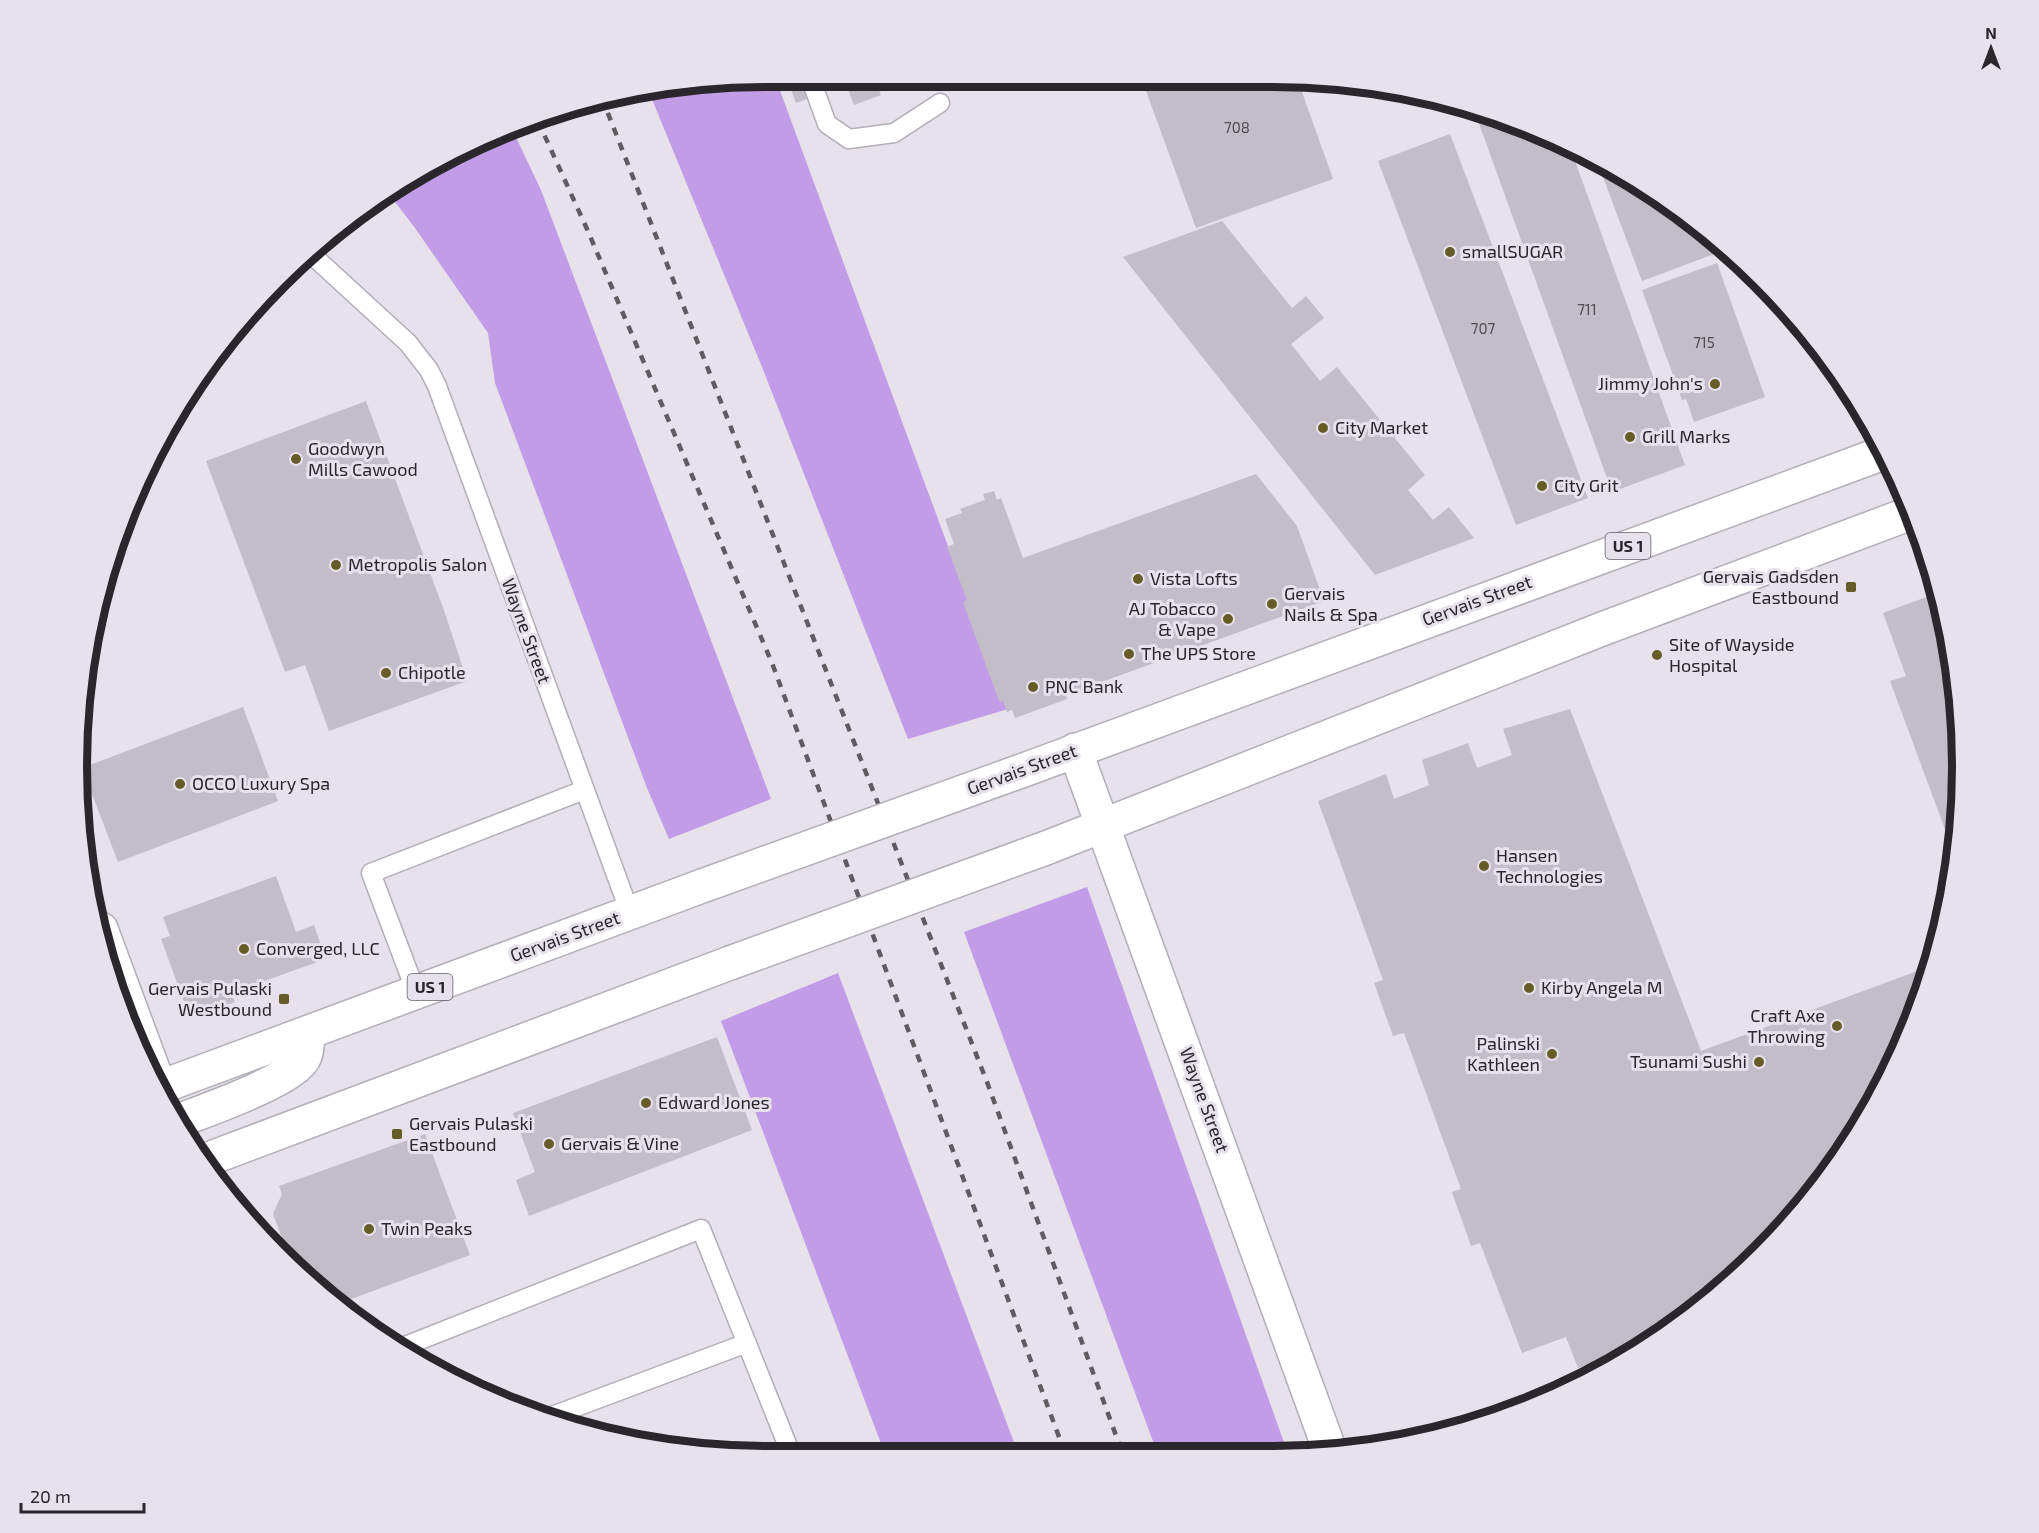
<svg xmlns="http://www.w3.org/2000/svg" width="2039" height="1533" font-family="'Exo 2',sans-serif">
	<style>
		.forest { fill: #c39ce7 }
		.building { fill: #c2bdc7 }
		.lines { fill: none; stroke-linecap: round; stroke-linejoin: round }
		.lane-casing { stroke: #b2aeb7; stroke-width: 21 }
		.street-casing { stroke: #b2aeb7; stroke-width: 36 }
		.secondary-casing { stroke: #b2aeb7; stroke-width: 36 }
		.primary-casing { stroke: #b2aeb7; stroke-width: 36 }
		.lane { stroke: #fff; stroke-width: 18 }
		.street { stroke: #fff; stroke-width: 33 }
		.secondary { stroke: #fff; stroke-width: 33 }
		.primary { stroke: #fff; stroke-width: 33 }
		.rail { stroke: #5e5b61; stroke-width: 4.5; stroke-dasharray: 8 8; stroke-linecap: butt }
		.primary-bridge-casing { stroke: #b2aeb7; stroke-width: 36; stroke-linecap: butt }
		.primary-bridge { stroke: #fff; stroke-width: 33 }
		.poi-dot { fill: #665c28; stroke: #e6e1eb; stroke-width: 2 }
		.labels { text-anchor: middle; stroke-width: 6; stroke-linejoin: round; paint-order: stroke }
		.number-label { font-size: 15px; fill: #4f4c52 }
		.shield { fill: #e6e1eb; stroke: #625f65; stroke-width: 1.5 }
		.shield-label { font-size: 16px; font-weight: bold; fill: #29272b }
		.poi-label { font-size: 18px; fill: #29272b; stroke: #e6e1eb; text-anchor: start }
		.street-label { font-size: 18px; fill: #29272b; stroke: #e6e1eb }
		.rim { fill: none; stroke: #29272b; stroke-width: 8 }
	</style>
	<rect width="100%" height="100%" fill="#e6e1eb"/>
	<g class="forest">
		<path d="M 766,77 L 775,77 L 1008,709 L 908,739 L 762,367 L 649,92 Z"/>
		<path d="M 513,131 L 541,190 L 771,799 L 669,839 L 647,788 L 495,383 L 488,333 L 415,228 L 389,194 L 421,169 Z"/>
		<path d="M 1087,887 L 1287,1451 L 1157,1452 L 964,932 Z"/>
		<path d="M 838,973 L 1018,1453 L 885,1454 L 721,1021 Z"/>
	</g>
	<g class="building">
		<path d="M 786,77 L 874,77 L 881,95 L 854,105 L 846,84 L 796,103 Z"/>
		<path d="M 1141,77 L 1297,78 L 1333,179 L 1196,228 Z"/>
		<path d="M 1473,107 L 1537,129 L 1570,147 L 1685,465 L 1612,492 Z"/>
		<path d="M 1450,134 L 1588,498 L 1516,525 L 1378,161 Z"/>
		<path d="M 1597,161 L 1656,193 L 1725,250 L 1642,281 Z"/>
		<path d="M 1222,221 L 1292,308 L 1306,296 L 1324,318 L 1291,344 L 1320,381 L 1337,367 L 1425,475 L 1408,490 L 1433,520 L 1449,507 L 1474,538 L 1375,575 L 1123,257 Z"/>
		<path d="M 1717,263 L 1765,397 L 1694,422 L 1686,399 L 1682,400 L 1642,290 Z"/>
		<path d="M 366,401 L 445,613 L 467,681 L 329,731 L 305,665 L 285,672 L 206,461 Z"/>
		<path d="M 1256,474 L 1297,526 L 1324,601 L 1066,695 L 1067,699 L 1015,718 L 1012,710 L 1007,712 L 1003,701 L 999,701 L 963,602 L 967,600 L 947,547 L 954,544 L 945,519 L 962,513 L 960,509 L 985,500 L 983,494 L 994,491 L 997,500 L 1001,498 L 1023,558 Z"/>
		<path d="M 1940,592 L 1961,722 L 1956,859 L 1890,681 L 1906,676 L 1883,613 Z"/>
		<path d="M 243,707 L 278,801 L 118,862 L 82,768 Z"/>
		<path d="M 1570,709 L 1701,1051 L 1931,966 L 1926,989 L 1870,1112 L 1791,1222 L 1692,1314 L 1611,1361 L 1609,1356 L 1578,1368 L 1566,1337 L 1522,1353 L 1480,1243 L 1471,1246 L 1452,1192 L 1461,1189 L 1404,1033 L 1393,1036 L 1374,983 L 1383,980 L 1318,801 L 1386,774 L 1394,799 L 1429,785 L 1422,760 L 1468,743 L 1477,768 L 1512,755 L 1503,729 Z"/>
		<path d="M 276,876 L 296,932 L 314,925 L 326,959 L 231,993 L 235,1002 L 190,1018 L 161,939 L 170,936 L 163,917 Z"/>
		<path d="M 717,1037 L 752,1130 L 529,1216 L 516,1180 L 535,1172 L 513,1113 Z"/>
		<path d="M 425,1134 L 470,1255 L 338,1304 L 312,1285 L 275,1246 L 284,1243 L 273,1214 L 282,1194 L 279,1186 Z"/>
	</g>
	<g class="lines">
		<defs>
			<g id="lane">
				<path d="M 810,77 L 827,124 L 849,139 L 894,133 L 940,103"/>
				<path d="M 311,254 L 408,343 L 429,370 L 437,386 L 630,913"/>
				<path d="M 416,992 L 371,873 L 584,790"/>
				<path d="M 400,1348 L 701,1229 L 789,1449 L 774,1455"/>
				<path d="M 544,1419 L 747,1343"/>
			</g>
			<path id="street" d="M 1075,750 L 1330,1451"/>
			<path id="secondary" d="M 101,929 L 160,1088"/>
			<g id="primary">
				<path d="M 1021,771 L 1886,452"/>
				<path d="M 1046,848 L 1602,629 L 1911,513"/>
				<path d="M 158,1088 L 702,886"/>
				<path d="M 178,1121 C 204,1111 297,1079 305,1056 C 308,1049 307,1040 308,1033"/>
				<path d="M 203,1161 L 730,963"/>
			</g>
		</defs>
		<use href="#lane" class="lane-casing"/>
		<use href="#street" class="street-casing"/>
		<use href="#secondary" class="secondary-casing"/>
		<use href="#primary" class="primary-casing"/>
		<use href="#lane" class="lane"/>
		<use href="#street" class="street"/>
		<use href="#secondary" class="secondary"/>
		<use href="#primary" class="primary"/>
		<g class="rail">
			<path d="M 602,98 L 987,1082 L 1122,1452"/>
			<path d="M 538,121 L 587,229 L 772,663 L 1065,1453"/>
		</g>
		<defs>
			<g id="primary-bridge">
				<path d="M 702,886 L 1021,771"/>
				<path d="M 730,963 L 1046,848"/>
			</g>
		</defs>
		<use href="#primary-bridge" class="primary-bridge-casing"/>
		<use href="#primary-bridge" class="primary-bridge"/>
	</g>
	<g class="poi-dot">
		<circle cx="1450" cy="252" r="6"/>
		<circle cx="1715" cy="384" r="6"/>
		<circle cx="1323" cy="428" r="6"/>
		<circle cx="1630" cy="437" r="6"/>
		<circle cx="296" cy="459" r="6"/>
		<circle cx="1542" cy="486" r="6"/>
		<circle cx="336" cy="565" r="6"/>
		<circle cx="1138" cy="579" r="6"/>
		<rect x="1845" y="581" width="12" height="12" rx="3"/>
		<circle cx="1272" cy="604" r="6"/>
		<circle cx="1228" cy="619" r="6"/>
		<circle cx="1129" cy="654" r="6"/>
		<circle cx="1657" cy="655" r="6"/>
		<circle cx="386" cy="673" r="6"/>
		<circle cx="1033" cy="687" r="6"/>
		<circle cx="180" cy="784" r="6"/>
		<circle cx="1484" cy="866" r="6"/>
		<circle cx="244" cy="949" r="6"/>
		<circle cx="1529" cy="988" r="6"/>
		<rect x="278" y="993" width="12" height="12" rx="3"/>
		<circle cx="1837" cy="1026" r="6"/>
		<circle cx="1552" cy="1054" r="6"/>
		<circle cx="1759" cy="1062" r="6"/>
		<circle cx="646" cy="1103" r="6"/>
		<rect x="391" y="1128" width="12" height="12" rx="3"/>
		<circle cx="549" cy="1144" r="6"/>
		<circle cx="369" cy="1229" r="6"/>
	</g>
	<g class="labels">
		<g class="number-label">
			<text x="1237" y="133">708</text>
			<text x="1587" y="315">711</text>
			<text x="1483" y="334">707</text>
			<text x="1704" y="348">715</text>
		</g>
		<g class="shield">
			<rect x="1605.5" y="533" width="45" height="26" rx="4.5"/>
			<rect x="407.5" y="974" width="45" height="26" rx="4.5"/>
		</g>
		<g class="shield-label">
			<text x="1628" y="552">US 1</text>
			<text x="430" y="993">US 1</text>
		</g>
		<g class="poi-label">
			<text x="1462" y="258">smallSUGAR</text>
			<text x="1703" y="390" text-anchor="end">Jimmy John's</text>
			<text x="1335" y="434">City Market</text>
			<text x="1642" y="443">Grill Marks</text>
			<text x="308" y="455">Goodwyn<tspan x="308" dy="21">Mills Cawood</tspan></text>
			<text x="1554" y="492">City Grit</text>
			<text x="348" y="571">Metropolis Salon</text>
			<text x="1839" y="583" text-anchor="end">Gervais Gadsden<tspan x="1839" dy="21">Eastbound</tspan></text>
			<text x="1150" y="585">Vista Lofts</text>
			<text x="1284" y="600">Gervais<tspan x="1284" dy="21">Nails &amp; Spa</tspan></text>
			<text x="1216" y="615" text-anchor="end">AJ Tobacco<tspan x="1216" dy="21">&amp; Vape</tspan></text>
			<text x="1669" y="651">Site of Wayside<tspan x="1669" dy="21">Hospital</tspan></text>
			<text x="1141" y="660">The UPS Store</text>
			<text x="398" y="679">Chipotle</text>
			<text x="1045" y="693">PNC Bank</text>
			<text x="192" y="790">OCCO Luxury Spa</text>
			<text x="1496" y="862">Hansen<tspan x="1496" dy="21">Technologies</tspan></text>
			<text x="256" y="955">Converged, LLC</text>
			<text x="1541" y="994">Kirby Angela M</text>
			<text x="272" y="995" text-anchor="end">Gervais Pulaski<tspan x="272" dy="21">Westbound</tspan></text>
			<text x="1825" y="1022" text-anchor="end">Craft Axe<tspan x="1825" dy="21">Throwing</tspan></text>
			<text x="1540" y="1050" text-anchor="end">Palinski<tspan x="1540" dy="21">Kathleen</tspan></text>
			<text x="1747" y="1068" text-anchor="end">Tsunami Sushi</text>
			<text x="658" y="1109">Edward Jones</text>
			<text x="409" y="1130">Gervais Pulaski<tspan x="409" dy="21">Eastbound</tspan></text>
			<text x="561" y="1150">Gervais &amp; Vine</text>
			<text x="381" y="1235">Twin Peaks</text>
		</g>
		<g class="street-label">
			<text transform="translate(1477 601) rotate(-20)" y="6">Gervais Street</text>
			<text transform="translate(526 631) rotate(70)" y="6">Wayne Street</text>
			<text transform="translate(1022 770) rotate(-20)" y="6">Gervais Street</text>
			<text transform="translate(565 937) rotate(-20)" y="6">Gervais Street</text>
			<text transform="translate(1204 1100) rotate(70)" y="6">Wayne Street</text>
		</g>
	</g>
	<path d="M0 0H2039V1533H0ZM766 87H1273A679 679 0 0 1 1952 766V767A679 679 0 0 1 1273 1446H766A679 679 0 0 1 87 767V766A679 679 0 0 1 766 87Z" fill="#e6e1eb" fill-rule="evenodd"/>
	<path class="rim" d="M766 87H1273A679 679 0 0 1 1952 766V767A679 679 0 0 1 1273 1446H766A679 679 0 0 1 87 767V766A679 679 0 0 1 766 87Z"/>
	<g transform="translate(1991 48)" stroke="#e6e1eb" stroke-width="4.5" paint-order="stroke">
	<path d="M0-4.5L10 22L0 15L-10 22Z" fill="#29272b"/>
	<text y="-9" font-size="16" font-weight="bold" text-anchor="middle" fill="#29272b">N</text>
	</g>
	<path d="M21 1503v9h123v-9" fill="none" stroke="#29272b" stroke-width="3"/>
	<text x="30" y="1503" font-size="18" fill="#29272b" stroke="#e6e1eb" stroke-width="4.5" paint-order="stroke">20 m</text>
</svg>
